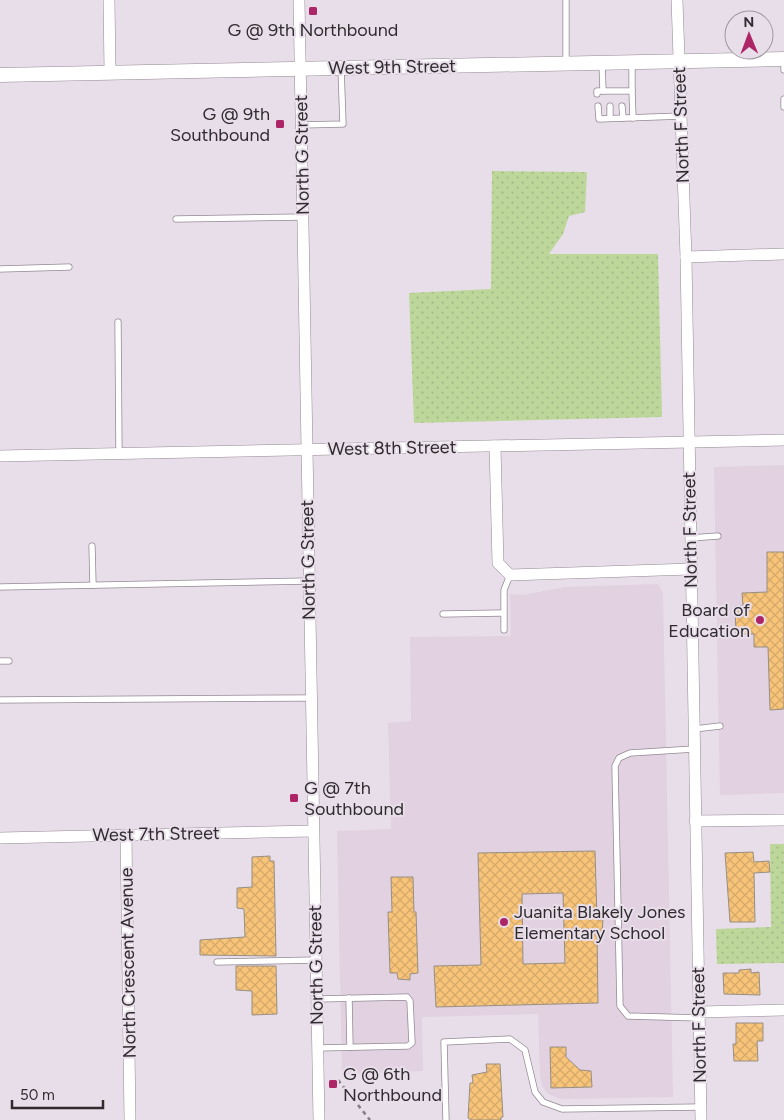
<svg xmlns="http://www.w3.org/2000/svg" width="784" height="1120" font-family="Figtree,sans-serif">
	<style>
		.built { fill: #e1d1e1 }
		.grass { fill: url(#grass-dots) }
		.building { fill: url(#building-cross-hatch); stroke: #978f84; fill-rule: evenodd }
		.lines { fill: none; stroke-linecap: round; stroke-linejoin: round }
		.service-casing { stroke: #938993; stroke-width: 7 }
		.minor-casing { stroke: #938993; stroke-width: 12 }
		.tertiary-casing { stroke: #938993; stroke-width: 15 }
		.path { stroke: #847e85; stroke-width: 2.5; stroke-dasharray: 4 4; stroke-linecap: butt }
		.service { stroke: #fff; stroke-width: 5.5 }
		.minor { stroke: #fff; stroke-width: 11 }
		.tertiary { stroke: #fff; stroke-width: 14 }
		.poi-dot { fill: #ad2567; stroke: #e8dee9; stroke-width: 2 }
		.labels { text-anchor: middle; stroke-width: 4; stroke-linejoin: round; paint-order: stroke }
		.poi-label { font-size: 18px; fill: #2f2b2f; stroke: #e8dee9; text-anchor: start }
		.street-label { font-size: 18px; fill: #2f2b2f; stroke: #e8dee9 }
	</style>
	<defs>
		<pattern id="grass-dots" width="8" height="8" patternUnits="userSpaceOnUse" patternTransform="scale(1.25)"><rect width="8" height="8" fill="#bdd79b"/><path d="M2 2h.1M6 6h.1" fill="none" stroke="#a3b986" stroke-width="1.8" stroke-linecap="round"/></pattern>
		<pattern id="building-cross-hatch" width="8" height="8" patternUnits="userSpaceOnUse" patternTransform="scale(1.25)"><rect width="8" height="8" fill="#f8c479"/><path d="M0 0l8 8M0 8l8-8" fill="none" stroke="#d5a969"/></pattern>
	</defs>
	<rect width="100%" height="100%" fill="#e8dee9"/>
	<g class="built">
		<path d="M 784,465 L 784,793 L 720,795 L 714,467 Z"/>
		<path d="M 658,584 L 663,593 L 673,1097 L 561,1099 L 548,1094 L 542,1086 L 540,1076 L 538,1014 L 422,1017 L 423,1071 L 342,1074 L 337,831 L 391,829 L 388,723 L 411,721 L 410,637 L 511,636 L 510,594 L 523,595 L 565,587 Z"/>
	</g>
	<g class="grass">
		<path d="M 492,171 L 587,172 L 585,212 L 569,216 L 563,234 L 549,254 L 658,254 L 662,417 L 414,423 L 409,293 L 491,289 Z"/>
		<path d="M 770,844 L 784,844 L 784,963 L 717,964 L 716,929 L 771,927 Z"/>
	</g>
	<g class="building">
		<path d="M 767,552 L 784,552 L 784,709 L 770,710 L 768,647 L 754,647 L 754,634 L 736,634 L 735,606 L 743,606 L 742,593 L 767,592 Z"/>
		<path d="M 595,851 L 597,920 L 603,919 L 602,934 L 597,934 L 598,1003 L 436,1007 L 434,966 L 481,965 L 478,853 ZM 563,893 L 565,963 L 523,964 L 522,894 Z"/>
		<path d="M 753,852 L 754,862 L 769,861 L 770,872 L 754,873 L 755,922 L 730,922 L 725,853 Z"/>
		<path d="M 270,856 L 270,861 L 274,861 L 276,956 L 200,955 L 200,940 L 245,937 L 244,909 L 237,908 L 237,888 L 252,887 L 252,857 Z"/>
		<path d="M 391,877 L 413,877 L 414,912 L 416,912 L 418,973 L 410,974 L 410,980 L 398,979 L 397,973 L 390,973 L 388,912 L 392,912 Z"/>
		<path d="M 236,966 L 276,966 L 277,1014 L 252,1015 L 252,991 L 236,990 Z"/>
		<path d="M 751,969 L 751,973 L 759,972 L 760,995 L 724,994 L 723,973 L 739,973 L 739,970 Z"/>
		<path d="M 736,1023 L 763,1023 L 763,1041 L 757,1041 L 758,1061 L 734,1061 L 733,1044 L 736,1044 Z"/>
		<path d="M 550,1047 L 566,1047 L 566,1057 L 580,1070 L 591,1071 L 592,1087 L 551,1088 Z"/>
		<path d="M 486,1064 L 500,1064 L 503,1117 L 501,1117 L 501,1120 L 471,1120 L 468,1118 L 470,1083 L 473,1083 L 472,1075 L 487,1072 Z"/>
	</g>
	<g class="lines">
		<defs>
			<g id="service">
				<path d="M 566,0 L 566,64"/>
				<path d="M 784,59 L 784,70"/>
				<path d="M 602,63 L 603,91 L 632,91 L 632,62"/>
				<path d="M 632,91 L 633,118"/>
				<path d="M 597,94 L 597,91 L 603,91"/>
				<path d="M 598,106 L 599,119 L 681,116"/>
				<path d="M 610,106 L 610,118"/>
				<path d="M 622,106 L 623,118"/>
				<path d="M 784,107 L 784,99"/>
				<path d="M 301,125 L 343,124 L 341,68"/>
				<path d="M 176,219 L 303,217"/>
				<path d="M 0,269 L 69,267"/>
				<path d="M 118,322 L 119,454"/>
				<path d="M 690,538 L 718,536"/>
				<path d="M 92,546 L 93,585"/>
				<path d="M 0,587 L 309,581"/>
				<path d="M 443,614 L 503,613"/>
				<path d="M 504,630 L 504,590 L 510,575"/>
				<path d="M 0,661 L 9,661"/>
				<path d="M 0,700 L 310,698"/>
				<path d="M 694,729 L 720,726"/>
				<path d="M 694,749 L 630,753 L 619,758 L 615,766 L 620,1006 L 628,1016 L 699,1018"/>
				<path d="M 217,962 L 316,960"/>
				<path d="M 349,998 L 350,1047"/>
				<path d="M 317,999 L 407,997 L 410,1001 L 412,1043 L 408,1046 L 318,1048"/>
				<path d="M 446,1120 L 444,1042 L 510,1039 L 525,1050 L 535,1092 L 543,1102 L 562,1109 L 700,1107"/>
			</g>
			<g id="minor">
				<path d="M 109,0 L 110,72"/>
				<path d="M 299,0 L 319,1120"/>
				<path d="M 677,0 L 686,257 L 701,1120"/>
				<path d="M 686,257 L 784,254"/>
				<path d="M 495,446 L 498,563 L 510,575 L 691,569"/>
				<path d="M 0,456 L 784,440"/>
				<path d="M 695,821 L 784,820"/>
				<path d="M 126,835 L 130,1120"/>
				<path d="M 0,838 L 313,831"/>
				<path d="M 699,1012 L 784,1010"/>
			</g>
			<path id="tertiary" d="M 0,75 L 784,59"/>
		</defs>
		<use href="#service" class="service-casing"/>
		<use href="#minor" class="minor-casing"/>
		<use href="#tertiary" class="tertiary-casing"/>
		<path class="path" d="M 338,1080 L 370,1120"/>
		<use href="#service" class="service"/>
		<use href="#minor" class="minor"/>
		<use href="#tertiary" class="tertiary"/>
	</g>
	<g class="poi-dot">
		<rect x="308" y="6" width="10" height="10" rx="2.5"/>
		<rect x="275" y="119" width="10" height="10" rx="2.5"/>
		<circle cx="760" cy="620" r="5"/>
		<rect x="289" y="793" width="10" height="10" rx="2.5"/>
		<circle cx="504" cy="922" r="5"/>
		<rect x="328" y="1079" width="10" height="10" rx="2.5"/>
	</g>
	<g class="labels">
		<g class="poi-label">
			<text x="313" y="36" text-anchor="middle">G @ 9th Northbound</text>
			<text x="270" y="120" text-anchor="end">G @ 9th<tspan x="270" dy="21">Southbound</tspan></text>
			<text x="750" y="616" text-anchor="end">Board of<tspan x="750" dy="21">Education</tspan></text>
			<text x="304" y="794">G @ 7th<tspan x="304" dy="21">Southbound</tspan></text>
			<text x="514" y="918">Juanita Blakely Jones<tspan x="514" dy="21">Elementary School</tspan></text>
			<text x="343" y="1080">G @ 6th<tspan x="343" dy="21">Northbound</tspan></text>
		</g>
		<g class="street-label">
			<text transform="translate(392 67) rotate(-1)" y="6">West 9th Street</text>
			<text transform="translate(681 125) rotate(-92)" y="6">North F Street</text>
			<text transform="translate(302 155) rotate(-91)" y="6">North G Street</text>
			<text transform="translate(392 448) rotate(-1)" y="6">West 8th Street</text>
			<text transform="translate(690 530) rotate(-91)" y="6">North F Street</text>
			<text transform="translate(308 560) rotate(-91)" y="6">North G Street</text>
			<text transform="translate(156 834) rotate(-1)" y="6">West 7th Street</text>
			<text transform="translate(128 963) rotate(-91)" y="6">North Crescent Avenue</text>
			<text transform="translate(316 965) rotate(-91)" y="6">North G Street</text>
			<text transform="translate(699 1025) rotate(-91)" y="6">North F Street</text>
		</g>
	</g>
	<g transform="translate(749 35) rotate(359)"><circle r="24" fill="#e8dee9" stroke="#9e969f"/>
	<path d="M0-4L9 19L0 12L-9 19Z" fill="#ad2567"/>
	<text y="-8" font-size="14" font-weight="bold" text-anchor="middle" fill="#2f2b2f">N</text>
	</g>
	<path d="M12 1100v8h91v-8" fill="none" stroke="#2f2b2f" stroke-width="2.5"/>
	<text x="20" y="1100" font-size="15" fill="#2f2b2f" stroke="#e8dee9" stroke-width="4" paint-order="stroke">50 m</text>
</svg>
